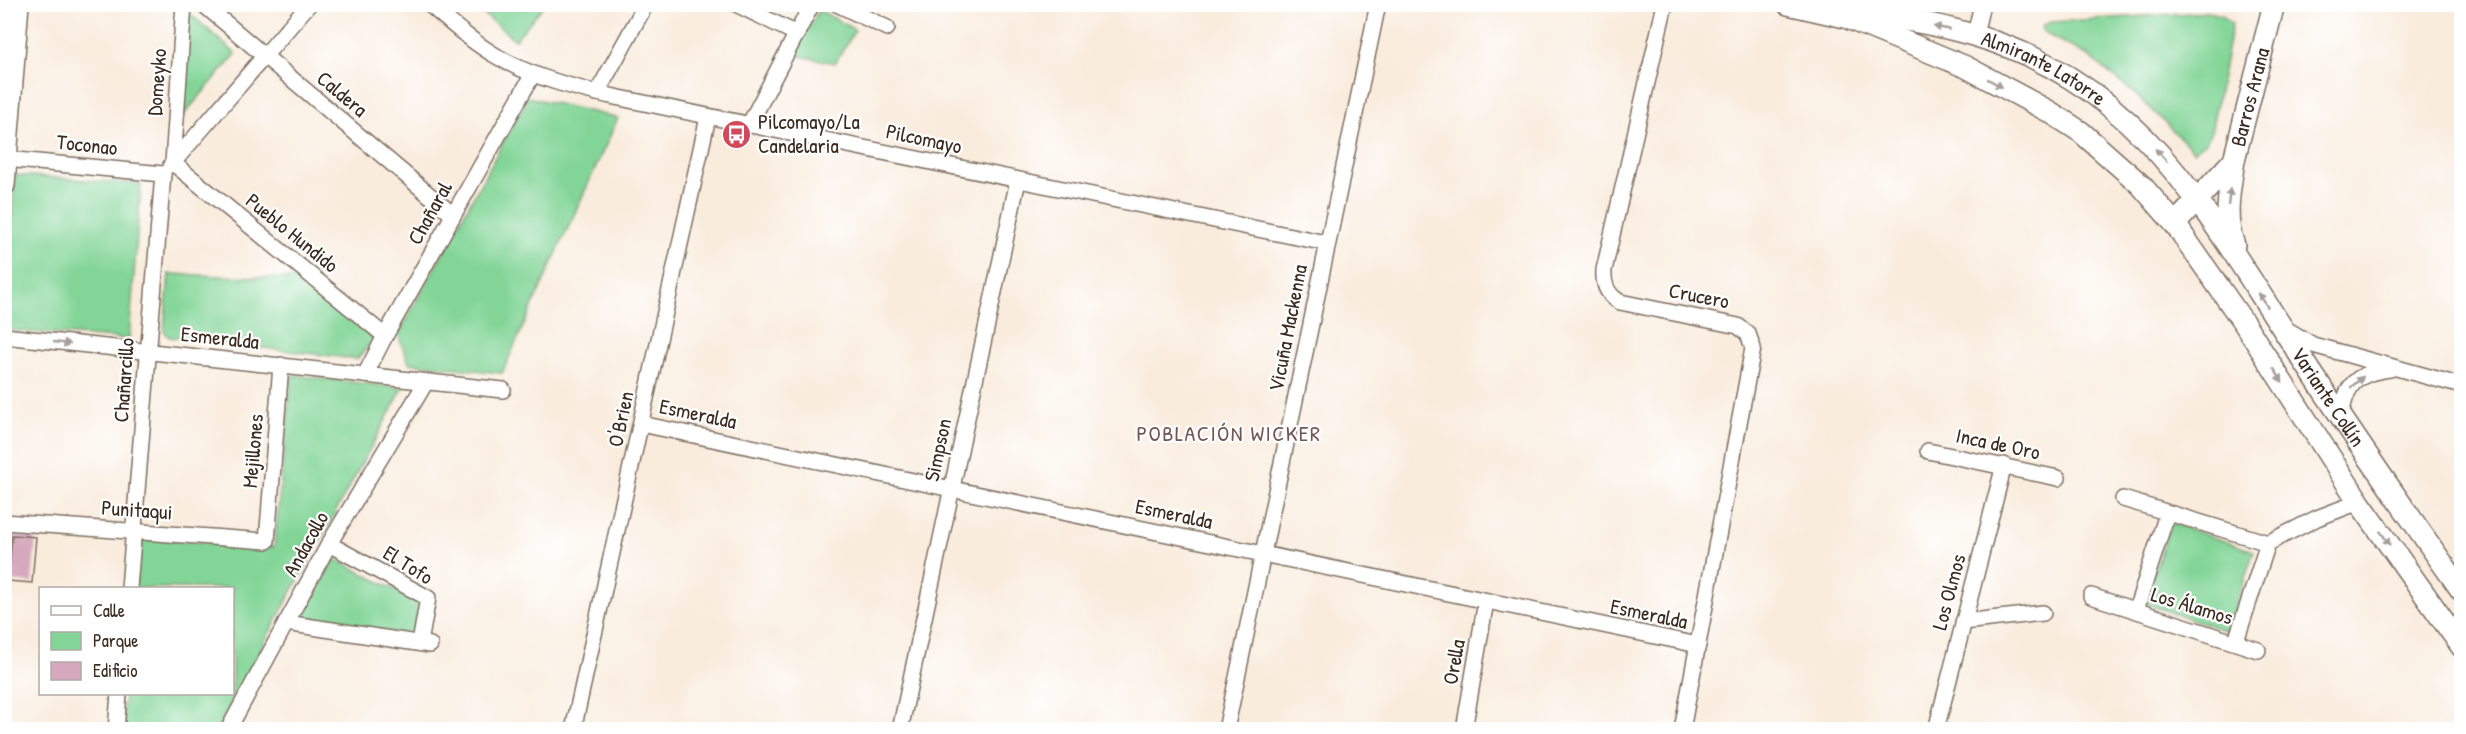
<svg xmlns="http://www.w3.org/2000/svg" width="2466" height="734" font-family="'Patrick Hand',sans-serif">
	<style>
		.green { fill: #82d597; stroke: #5e805a; stroke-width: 1.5 }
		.building { fill: #d6a8be }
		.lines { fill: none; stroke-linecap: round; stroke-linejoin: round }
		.street-casing { stroke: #7e6e61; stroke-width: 18 }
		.secondary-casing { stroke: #7e6e61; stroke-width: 24 }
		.street { stroke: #fff; stroke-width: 15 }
		.secondary { stroke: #fff; stroke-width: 21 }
		.oneway { fill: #a79f9a }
		.labels { text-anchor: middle; stroke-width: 4.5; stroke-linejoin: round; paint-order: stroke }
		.street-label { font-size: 21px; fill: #3b2a1e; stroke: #fff }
		.poi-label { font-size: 21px; fill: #3b2a1e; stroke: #fff; text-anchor: start }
		.neighbourhood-label { font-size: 22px; letter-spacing: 1.5px; fill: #715656; stroke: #fff }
	</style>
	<rect width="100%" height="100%" fill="#fff"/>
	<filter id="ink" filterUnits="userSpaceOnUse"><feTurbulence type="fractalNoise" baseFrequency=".0167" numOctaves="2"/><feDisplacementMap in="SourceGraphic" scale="12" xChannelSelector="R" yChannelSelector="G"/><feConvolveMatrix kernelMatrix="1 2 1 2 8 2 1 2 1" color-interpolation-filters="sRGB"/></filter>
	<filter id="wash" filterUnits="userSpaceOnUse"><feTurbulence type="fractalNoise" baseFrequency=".008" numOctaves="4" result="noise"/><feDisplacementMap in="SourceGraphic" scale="24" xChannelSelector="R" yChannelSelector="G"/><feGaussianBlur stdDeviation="1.35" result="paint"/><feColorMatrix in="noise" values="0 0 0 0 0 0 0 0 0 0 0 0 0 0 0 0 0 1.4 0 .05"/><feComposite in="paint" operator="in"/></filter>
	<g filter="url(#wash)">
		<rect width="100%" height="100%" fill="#f9ecdd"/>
		<g class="green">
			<path d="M 473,5 L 544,5 L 515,40 Z"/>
			<path d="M 182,7 L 236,54 L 173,127 Z"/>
			<path d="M 819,10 L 855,30 L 835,63 L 794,55 Z"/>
			<path d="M 2209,12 L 2220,15 L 2232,24 L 2211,132 L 2206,142 L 2194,151 L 2137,96 L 2089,56 L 2044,33 L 2042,26 L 2051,22 Z"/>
			<path d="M 528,97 L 618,118 L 502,373 L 409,363 L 398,335 Z"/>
			<path d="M 15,175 L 141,184 L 129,339 L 5,330 L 5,301 Z"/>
			<path d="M 169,274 L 301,279 L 374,339 L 357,359 L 169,337 L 164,331 Z"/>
			<path d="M 292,375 L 403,388 L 217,729 L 121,730 L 125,694 L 232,694 L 232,588 L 134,588 L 139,538 L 274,547 Z"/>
			<path d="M 2171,523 L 2254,551 L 2227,631 L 2144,603 Z"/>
			<path d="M 335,559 L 419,602 L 412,636 L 301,618 Z"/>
		</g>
		<g id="blocks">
			<path class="building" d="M 12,535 L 36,537 L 32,583 L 8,581 Z"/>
		</g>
	</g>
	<g filter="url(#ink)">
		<use href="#blocks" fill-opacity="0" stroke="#7e6e61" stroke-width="1.5"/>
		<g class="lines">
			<defs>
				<g id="street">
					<path d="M 184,4 L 173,163 L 385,336"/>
					<path d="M 203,4 L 453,215"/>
					<path d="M 429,4 C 451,23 473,43 498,57 C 534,78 575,88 615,97 L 1326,243"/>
					<path d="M 736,4 L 797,34"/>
					<path d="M 837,4 L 887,28"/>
					<path d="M 1665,4 L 1604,270 C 1603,284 1607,295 1620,302 L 1738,326 L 1748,334 L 1753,348 L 1682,730"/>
					<path d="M 1975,35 L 1982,4"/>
					<path d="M 597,93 L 646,4"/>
					<path d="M 749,125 L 812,4"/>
					<path d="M 6,159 L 163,174"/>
					<path d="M 171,165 L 309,4"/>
					<path d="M 2286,329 L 2313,345 L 2462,386"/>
					<path d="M 4,336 L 503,390"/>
					<path d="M 365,375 L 385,336 L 533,74"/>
					<path d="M 2341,419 C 2345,385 2355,373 2390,369"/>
					<path d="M 641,424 L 1698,645"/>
					<path d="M 1928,451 L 2058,478"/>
					<path d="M 2123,499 L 2268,543"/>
					<path d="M 4,522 L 267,541 L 281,365"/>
					<path d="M 329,544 L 428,598 L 420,643"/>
					<path d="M 129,588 L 163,174"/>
					<path d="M 2091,596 L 2258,650"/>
					<path d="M 2136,610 L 2167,514"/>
					<path d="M 1963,622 L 2043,613"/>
					<path d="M 286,623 L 430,645"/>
					<path d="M 2236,641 L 2268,543 L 2317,518 L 2359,502"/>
					<path d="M 116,730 L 119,694"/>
					<path d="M 228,730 L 329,544 L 426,382"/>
					<path d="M 573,730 L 708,117"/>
					<path d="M 900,730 L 1018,180"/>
					<path d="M 1226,730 L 1378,4"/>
					<path d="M 1464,730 L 1486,601"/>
					<path d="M 1936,730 L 2004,465"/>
				</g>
				<g id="secondary">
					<path d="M 1788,4 L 1845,17 L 1966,67 L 2050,112 L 2081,132 L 2141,185 L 2175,224 L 2246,326 L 2359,502 L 2462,647"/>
					<path id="s1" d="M 1853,17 C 1894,15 1935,24 1973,35 C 2144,85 2207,215 2298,352 C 2351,433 2406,512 2462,591"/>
					<path d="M 4,185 L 18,4"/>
					<path id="s2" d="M 2175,224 L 2234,160 L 2274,4"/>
					<path d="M 2234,245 C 2223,218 2230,188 2234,160"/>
				</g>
			</defs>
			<use href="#street" class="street-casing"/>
			<use href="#secondary" class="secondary-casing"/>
			<use href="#street" class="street"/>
			<use href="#secondary" class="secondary"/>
		</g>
		<defs><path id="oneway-solid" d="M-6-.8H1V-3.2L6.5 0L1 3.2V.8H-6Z" transform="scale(1.5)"/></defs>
		<g class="oneway">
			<use href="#oneway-solid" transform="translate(1942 28) rotate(-169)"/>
			<use href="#oneway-solid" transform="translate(1995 83) rotate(29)"/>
			<use href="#oneway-solid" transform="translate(2161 155) rotate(-132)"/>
			<use href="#oneway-solid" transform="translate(2229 197) rotate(-84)"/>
			<use href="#oneway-solid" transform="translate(2263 300) rotate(-123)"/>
			<use href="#oneway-solid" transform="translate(62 343) rotate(6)"/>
			<use href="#oneway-solid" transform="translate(2278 375) rotate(57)"/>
			<use href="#oneway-solid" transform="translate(2357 382) rotate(-41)"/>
			<use href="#oneway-solid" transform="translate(2385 538) rotate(55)"/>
		</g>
	</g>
	<defs>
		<symbol id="bus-disc" viewBox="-11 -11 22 22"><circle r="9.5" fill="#d1495b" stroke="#fff"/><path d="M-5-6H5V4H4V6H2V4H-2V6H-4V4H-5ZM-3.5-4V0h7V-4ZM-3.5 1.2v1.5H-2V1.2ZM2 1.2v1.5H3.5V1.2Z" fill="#fff"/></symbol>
	</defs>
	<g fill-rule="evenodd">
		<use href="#bus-disc" x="720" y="118" width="33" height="33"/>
	</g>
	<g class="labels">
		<g class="street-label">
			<text dy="7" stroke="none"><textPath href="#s1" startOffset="200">Almirante Latorre</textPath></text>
			<text transform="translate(157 82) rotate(-86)" y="7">Domeyko</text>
			<text transform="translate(342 94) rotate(40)" y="7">Caldera</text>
			<text dy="7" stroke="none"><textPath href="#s2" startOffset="152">Barros Arana</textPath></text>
			<text transform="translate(924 139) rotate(12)" y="7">Pilcomayo</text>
			<text transform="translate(87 145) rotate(6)" y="7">Toconao</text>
			<text transform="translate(430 213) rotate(-61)" y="7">Chañaral</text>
			<text transform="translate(292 233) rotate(39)" y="7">Pueblo Hundido</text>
			<text transform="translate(1699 296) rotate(11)" y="7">Crucero</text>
			<text transform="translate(1288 328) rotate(-79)" y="7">Vicuña Mackenna</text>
			<text transform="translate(220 338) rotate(6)" y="7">Esmeralda</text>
			<text transform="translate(124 380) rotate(-86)" y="7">Chañarcillo</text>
			<text dy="7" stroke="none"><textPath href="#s1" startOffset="642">Variante Collín</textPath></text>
			<text transform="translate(698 414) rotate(12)" y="7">Esmeralda</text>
			<text transform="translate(621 419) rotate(-78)" y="7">O'Brien</text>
			<text transform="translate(1998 444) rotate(12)" y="7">Inca de Oro</text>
			<text transform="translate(938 450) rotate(-78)" y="7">Simpson</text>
			<text transform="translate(253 451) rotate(-85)" y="7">Mejillones</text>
			<text transform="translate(137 510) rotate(4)" y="7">Punitaqui</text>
			<text transform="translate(1174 514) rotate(12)" y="7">Esmeralda</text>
			<text transform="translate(306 544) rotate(-61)" y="7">Andacollo</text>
			<text transform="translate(408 565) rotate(32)" y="7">El Tofo</text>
			<text transform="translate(1949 592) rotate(-75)" y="7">Los Olmos</text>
			<text transform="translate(2192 606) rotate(17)" y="7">Los Álamos</text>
			<text transform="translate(1649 614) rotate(12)" y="7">Esmeralda</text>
			<text transform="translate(1454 662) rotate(-80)" y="7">Orella</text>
		</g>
		<g class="poi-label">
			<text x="758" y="129">Pilcomayo/La<tspan x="758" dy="24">Candelaria</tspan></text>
		</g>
		<g class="neighbourhood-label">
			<text x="1229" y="441">POBLACIÓN WICKER</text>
		</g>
	</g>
	<rect width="2466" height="734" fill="none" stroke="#fff" stroke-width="24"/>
	<rect x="39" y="587" width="195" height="108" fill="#ffffff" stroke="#b1aaa5" stroke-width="1.5"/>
	<rect x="51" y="606" width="30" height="9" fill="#ffffff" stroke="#b1aaa5" stroke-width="1.5"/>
	<text x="93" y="617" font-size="18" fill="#3b2a1e">Calle</text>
	<rect x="51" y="632" width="30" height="18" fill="#82d597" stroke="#b1aaa5" stroke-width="1.5"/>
	<text x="93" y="647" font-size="18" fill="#3b2a1e">Parque</text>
	<rect x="51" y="662" width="30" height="18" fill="#d6a8be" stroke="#b1aaa5" stroke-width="1.5"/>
	<text x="93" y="677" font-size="18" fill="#3b2a1e">Edificio</text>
</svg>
